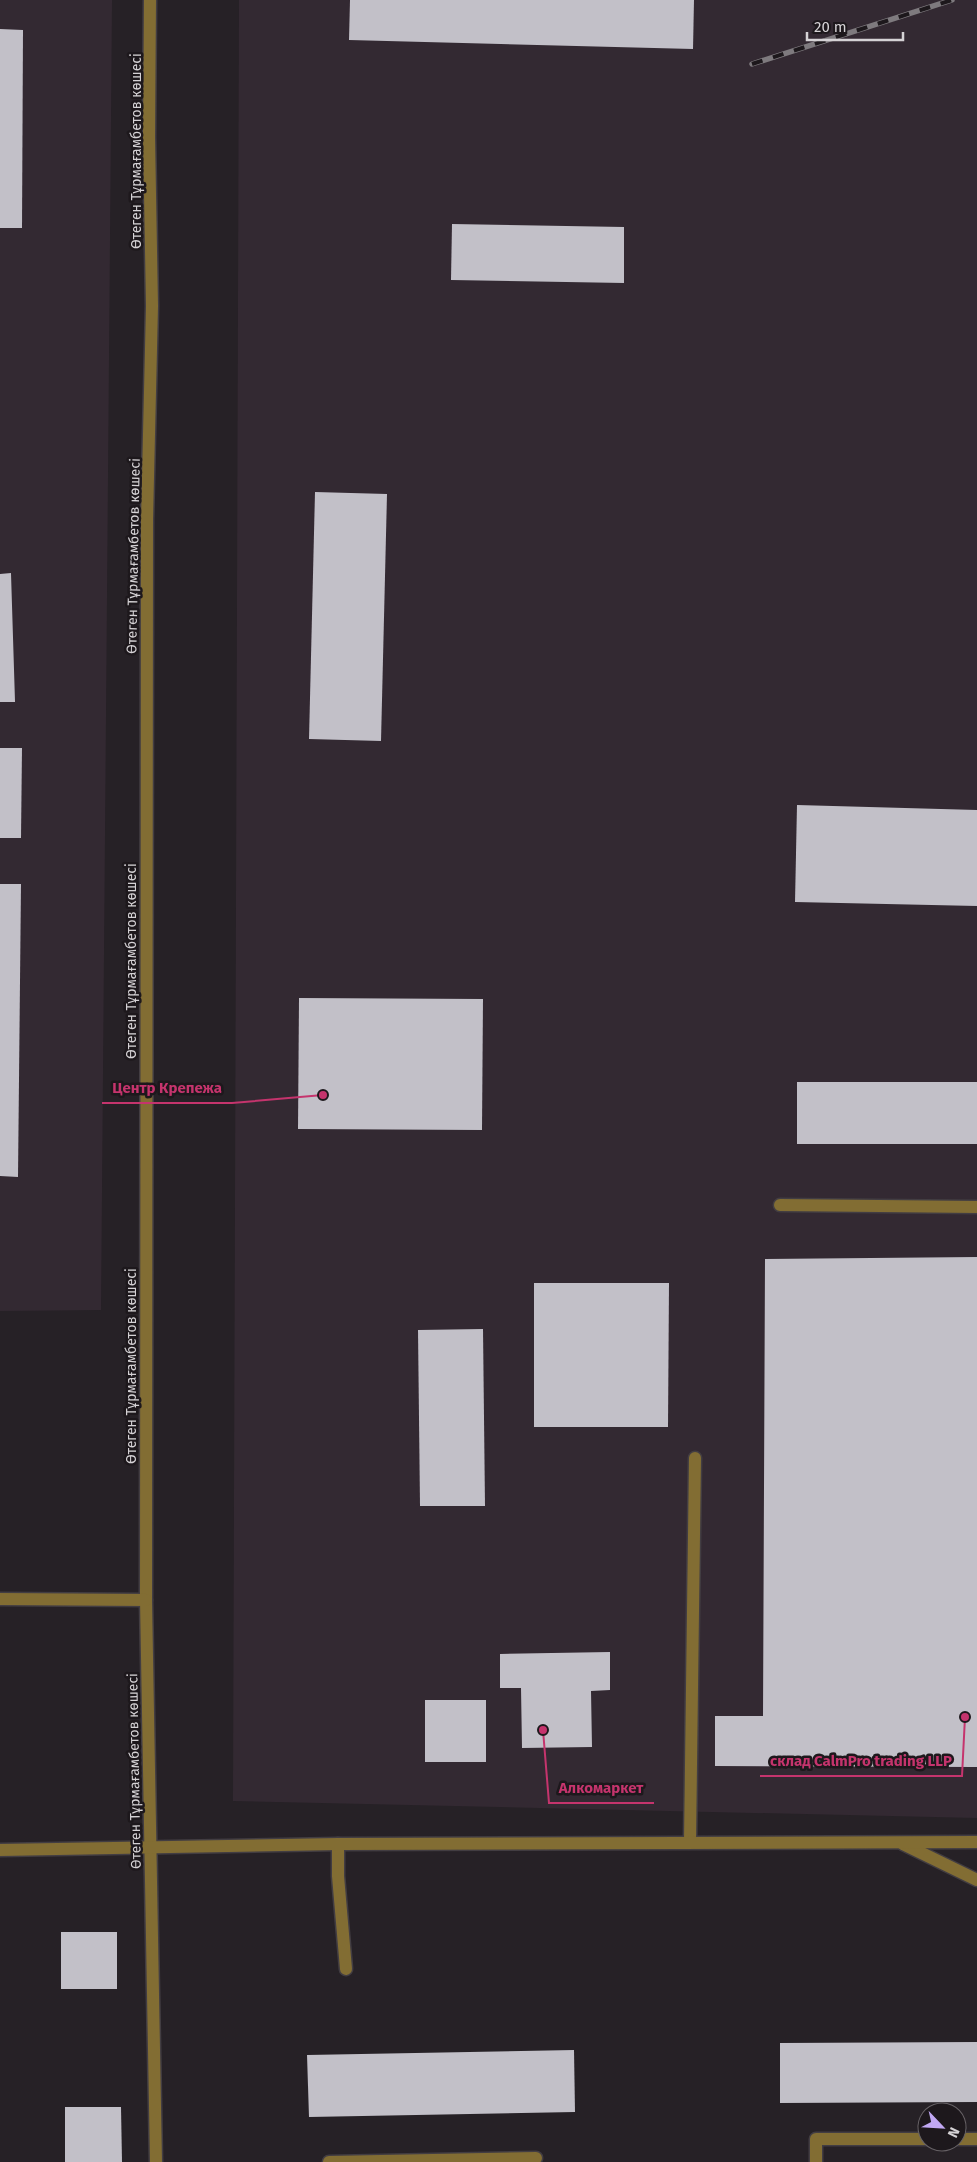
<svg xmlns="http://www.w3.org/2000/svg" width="977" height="2162" font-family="'Fira Sans',sans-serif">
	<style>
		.built { fill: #332932 }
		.building { fill: #c2c0c8 }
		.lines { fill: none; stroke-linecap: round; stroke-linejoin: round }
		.minor-casing { stroke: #423d42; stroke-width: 15 }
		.minor { stroke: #826d33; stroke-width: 12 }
		.rail-casing { stroke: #7e7a7e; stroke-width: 5.5 }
		.rail { stroke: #1d181c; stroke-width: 4; stroke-dasharray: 11; stroke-linecap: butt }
		.labels { text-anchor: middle; stroke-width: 5; stroke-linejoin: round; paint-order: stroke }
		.street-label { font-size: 14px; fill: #d5d2d5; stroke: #1d181c }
		.leader { fill: none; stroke: #c5346d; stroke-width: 2 }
		.callout-dot { fill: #c5346d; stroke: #1d181c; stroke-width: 2 }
		.callout-label { font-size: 15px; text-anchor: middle; font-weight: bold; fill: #c5346d; stroke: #1d181c; stroke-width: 5; stroke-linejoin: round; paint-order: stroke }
	</style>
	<rect width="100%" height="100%" fill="#262126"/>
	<g class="built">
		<path d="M 0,0 L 112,0 L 101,1310 L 0,1311 Z"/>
		<path d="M 239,0 L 977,0 L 977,1818 L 233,1801 Z"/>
	</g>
	<g class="building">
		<path d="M 350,0 L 694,0 L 693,49 L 349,40 Z"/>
		<path d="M 0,29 L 23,30 L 22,228 L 0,228 Z"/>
		<path d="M 452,224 L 624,227 L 624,283 L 451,280 Z"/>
		<path d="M 315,492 L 387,494 L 381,741 L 309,739 Z"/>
		<path d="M 11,573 L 15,702 L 0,702 L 0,574 Z"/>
		<path d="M 0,748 L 22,748 L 21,838 L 0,838 Z"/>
		<path d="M 797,805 L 977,810 L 977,906 L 795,902 Z"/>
		<path d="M 0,884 L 21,884 L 18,1177 L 0,1176 Z"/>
		<path d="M 299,998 L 483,999 L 482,1130 L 298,1129 Z"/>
		<rect x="797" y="1082" width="180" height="62"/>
		<path d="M 977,1257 L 977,1767 L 715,1766 L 715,1716 L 763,1716 L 765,1259 Z"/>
		<path d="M 534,1283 L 669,1283 L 668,1427 L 534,1427 Z"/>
		<path d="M 483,1329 L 485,1506 L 420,1506 L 418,1330 Z"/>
		<path d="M 610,1652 L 610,1690 L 591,1691 L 592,1747 L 522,1748 L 521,1688 L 500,1688 L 500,1654 Z"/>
		<rect x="425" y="1700" width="61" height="62"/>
		<rect x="61" y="1932" width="56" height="57"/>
		<path d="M 977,2042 L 977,2102 L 780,2103 L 780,2043 Z"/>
		<path d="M 574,2050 L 575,2112 L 309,2117 L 307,2055 Z"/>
		<path d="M 65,2107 L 121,2107 L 122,2162 L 65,2162 Z"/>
	</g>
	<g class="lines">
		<defs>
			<g id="minor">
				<path d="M 150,0 L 149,137 L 152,306 L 147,520 L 146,1600 L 156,2162"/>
				<path d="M 780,1205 L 977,1207"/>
				<path d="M 0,1599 L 146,1600"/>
				<path d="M 690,1842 L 695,1458"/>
				<path d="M 338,1844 L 338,1876 L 346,1969"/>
				<path d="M 903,1844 L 977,1880"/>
				<path d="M 0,1850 L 338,1844 L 977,1842"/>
				<path d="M 957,2139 L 977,2139"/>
				<path d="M 329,2162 L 536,2158"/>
				<path d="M 816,2162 L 816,2139 L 927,2139"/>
			</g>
		</defs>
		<use href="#minor" class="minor-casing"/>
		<use href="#minor" class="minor"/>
		<defs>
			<path id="rail" d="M 752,64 L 952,0"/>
		</defs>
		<use href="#rail" class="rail-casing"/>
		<use href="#rail" class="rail"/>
	</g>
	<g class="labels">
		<g class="street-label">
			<text transform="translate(136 151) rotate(-90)" y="5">Өтеген Тұрмағамбетов көшесі</text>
			<text transform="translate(133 556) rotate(-89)" y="5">Өтеген Тұрмағамбетов көшесі</text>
			<text transform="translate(131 961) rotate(-90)" y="5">Өтеген Тұрмағамбетов көшесі</text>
			<text transform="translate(131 1366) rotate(-90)" y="5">Өтеген Тұрмағамбетов көшесі</text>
			<text transform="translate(134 1771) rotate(-91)" y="5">Өтеген Тұрмағамбетов көшесі</text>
		</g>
	</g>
	<path class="leader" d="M323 1095L232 1103H102M965 1717L962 1776H760M543 1730L549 1803H654"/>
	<g class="callout-dot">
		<circle cx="323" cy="1095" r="5"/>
		<circle cx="965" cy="1717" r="5"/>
		<circle cx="543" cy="1730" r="5"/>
	</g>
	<g class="callout-label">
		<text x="167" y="1093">Центр Крепежа</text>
		<text x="861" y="1766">склад CalmPro trading LLP</text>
		<text x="601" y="1793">Алкомаркет</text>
	</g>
	<g transform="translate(942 2127) rotate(115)"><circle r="24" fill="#1d181c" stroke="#676266"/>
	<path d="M0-4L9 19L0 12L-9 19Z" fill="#c1a8f3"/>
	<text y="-8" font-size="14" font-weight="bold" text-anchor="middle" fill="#d5d2d5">N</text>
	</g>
	<path d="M807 32v8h96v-8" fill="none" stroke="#d5d2d5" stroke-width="2.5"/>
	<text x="814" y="32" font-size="15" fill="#d5d2d5" stroke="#1d181c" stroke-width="4" paint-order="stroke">20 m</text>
</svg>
